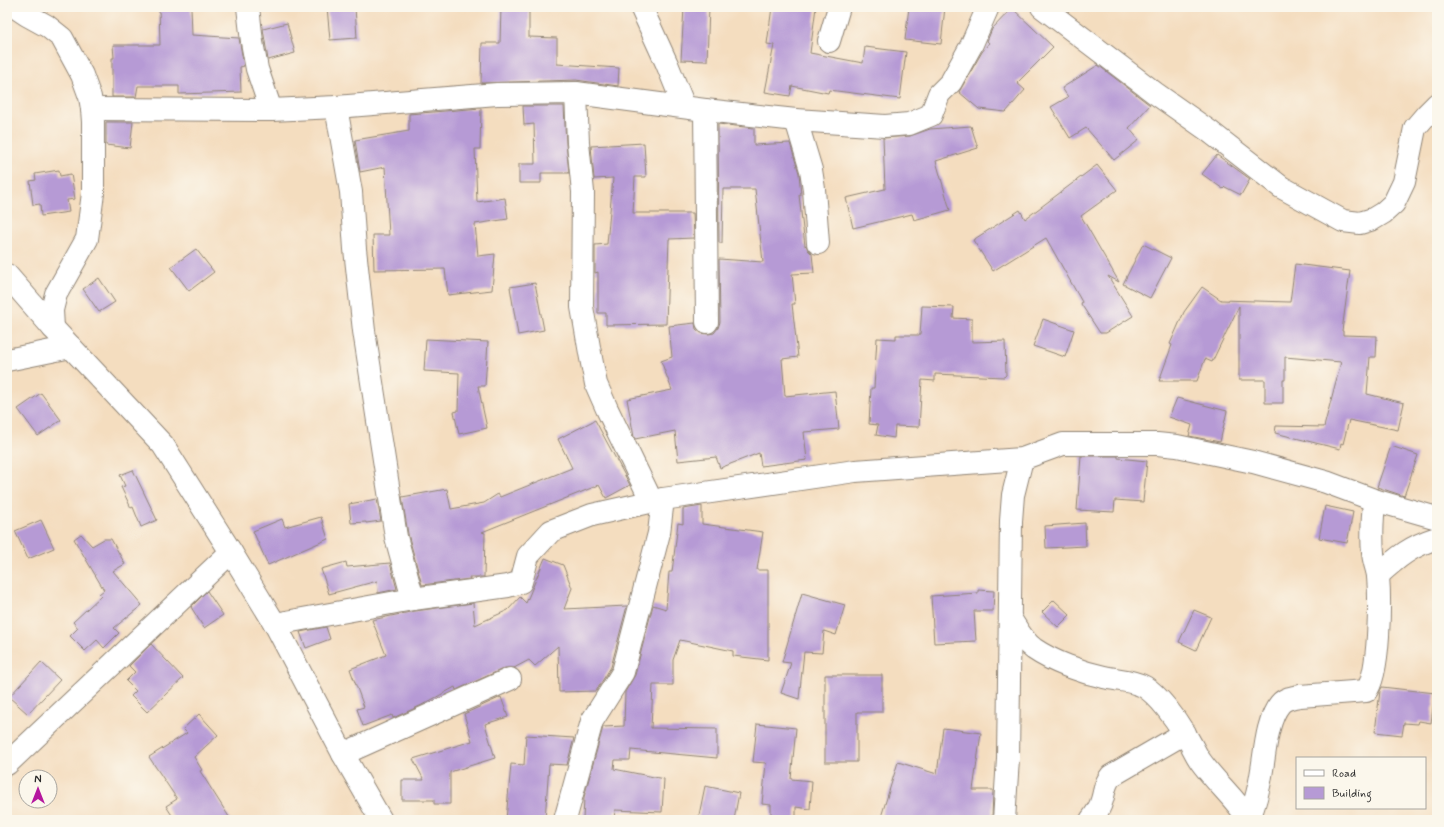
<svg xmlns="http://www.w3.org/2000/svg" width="1444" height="827" font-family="Mynerve,sans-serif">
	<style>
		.building { fill: #b69ad5 }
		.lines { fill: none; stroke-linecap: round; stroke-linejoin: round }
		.minor-casing { stroke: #908475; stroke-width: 24 }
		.minor { stroke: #fff; stroke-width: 22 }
	</style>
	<rect width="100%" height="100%" fill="#fbf7ec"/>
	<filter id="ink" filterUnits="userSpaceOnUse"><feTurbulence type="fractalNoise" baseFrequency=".025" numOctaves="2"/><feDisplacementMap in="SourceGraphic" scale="8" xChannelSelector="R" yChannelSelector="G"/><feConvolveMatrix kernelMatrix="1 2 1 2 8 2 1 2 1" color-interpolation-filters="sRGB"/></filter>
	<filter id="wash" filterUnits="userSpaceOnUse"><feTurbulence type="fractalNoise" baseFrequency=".012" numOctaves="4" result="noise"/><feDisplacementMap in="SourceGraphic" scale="16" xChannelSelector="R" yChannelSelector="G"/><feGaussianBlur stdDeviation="0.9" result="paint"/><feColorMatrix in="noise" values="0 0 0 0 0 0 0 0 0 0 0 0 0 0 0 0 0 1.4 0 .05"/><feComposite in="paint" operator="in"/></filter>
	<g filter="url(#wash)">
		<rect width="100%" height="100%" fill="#f4ddbf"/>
		<g id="blocks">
			<g class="building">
				<path d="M 159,7 L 191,7 L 192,35 L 239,38 L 244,66 L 240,67 L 241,92 L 179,94 L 179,86 L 138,86 L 136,97 L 112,97 L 112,58 L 114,58 L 113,45 L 160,45 Z"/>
				<path d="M 327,7 L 355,7 L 357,38 L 330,40 Z"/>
				<path d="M 501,7 L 529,7 L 529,37 L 557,38 L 557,64 L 619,68 L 618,86 L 576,80 L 481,83 L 482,43 L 500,43 Z"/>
				<path d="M 684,7 L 709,7 L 707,61 L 681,60 Z"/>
				<path d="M 772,7 L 816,7 L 810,53 L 863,63 L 865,47 L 906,52 L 900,99 L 829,90 L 828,93 L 792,86 L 790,96 L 765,92 L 774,45 L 767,44 Z"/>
				<path d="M 909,7 L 945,7 L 941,44 L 905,40 Z"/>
				<path d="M 1012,8 L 1053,47 L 1017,83 L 1025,90 L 1006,112 L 979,109 L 959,92 L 982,52 L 989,43 L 987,41 L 992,29 Z"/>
				<path d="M 287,23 L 295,53 L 268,60 L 263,29 Z"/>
				<path d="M 1098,65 L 1150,105 L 1129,128 L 1139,140 L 1114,160 L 1086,128 L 1070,138 L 1051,107 L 1068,97 L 1062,88 Z"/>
				<path d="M 523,106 L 564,106 L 566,144 L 569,173 L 541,173 L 541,183 L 519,183 L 519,164 L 535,164 L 534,124 L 524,125 Z"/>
				<path d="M 481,108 L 480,149 L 475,149 L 477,202 L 505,198 L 508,219 L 475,224 L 478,256 L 495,254 L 492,290 L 448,295 L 445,269 L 374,270 L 373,235 L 389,235 L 385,167 L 360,172 L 355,140 L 409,131 L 409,114 Z"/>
				<path d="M 106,122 L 133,122 L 130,148 L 106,145 Z"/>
				<path d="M 718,124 L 754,128 L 754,145 L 790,143 L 799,173 L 801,195 L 799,195 L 805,246 L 806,245 L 808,250 L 812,254 L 814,273 L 792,274 L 795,304 L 792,304 L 798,357 L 782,359 L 785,396 L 835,391 L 839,429 L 804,432 L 807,460 L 761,466 L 759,453 L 720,468 L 716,457 L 678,461 L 675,431 L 635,439 L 634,437 L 627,399 L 672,390 L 661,361 L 672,357 L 669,326 L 695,323 L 696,329 L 701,333 L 708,334 L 714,333 L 718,328 L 720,322 L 719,259 L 763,262 L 755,189 L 723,189 L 722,243 L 719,243 Z"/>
				<path d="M 971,126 L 978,148 L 936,161 L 950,210 L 914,220 L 912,214 L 853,228 L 846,198 L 885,189 L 883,138 L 910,136 L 930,129 Z"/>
				<path d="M 644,143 L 646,177 L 635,177 L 633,213 L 693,213 L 694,238 L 669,239 L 666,324 L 606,325 L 606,313 L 598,313 L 598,272 L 595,273 L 595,245 L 607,244 L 613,178 L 594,179 L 591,146 Z"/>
				<path d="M 1217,155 L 1250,179 L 1241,195 L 1225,187 L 1223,189 L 1202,174 Z"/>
				<path d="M 1097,165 L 1117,190 L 1081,216 L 1119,282 L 1108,276 L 1133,316 L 1106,333 L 1100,333 L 1081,304 L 1082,302 L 1046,238 L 993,271 L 973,240 L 1020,210 L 1025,219 Z"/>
				<path d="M 59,170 L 60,176 L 71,174 L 75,199 L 67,200 L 69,212 L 41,216 L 40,204 L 33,205 L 30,181 L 36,180 L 35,174 Z"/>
				<path d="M 1143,244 L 1171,258 L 1150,298 L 1123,284 Z"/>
				<path d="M 196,249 L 214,272 L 189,291 L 171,267 Z"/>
				<path d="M 1295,264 L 1350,271 L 1342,331 L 1343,331 L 1343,335 L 1377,336 L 1376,357 L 1370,357 L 1367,394 L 1404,403 L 1398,430 L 1349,420 L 1343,444 L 1341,443 L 1340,449 L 1275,433 L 1276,426 L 1324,427 L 1341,362 L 1285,357 L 1285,380 L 1283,380 L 1283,403 L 1265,403 L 1265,380 L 1239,380 L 1239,306 L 1212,362 L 1205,359 L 1197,381 L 1159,381 L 1172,345 L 1170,344 L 1184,312 L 1202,287 L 1221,300 L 1290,302 Z"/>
				<path d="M 99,278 L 115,302 L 99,312 L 83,289 Z"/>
				<path d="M 535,283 L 544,330 L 518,335 L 510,287 Z"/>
				<path d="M 922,306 L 954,307 L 953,318 L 972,319 L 972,342 L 1005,341 L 1006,375 L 1004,377 L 935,374 L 935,381 L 922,380 L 919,427 L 895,426 L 894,438 L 876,435 L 878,425 L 869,424 L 871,388 L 874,388 L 877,338 L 896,339 L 896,335 L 920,335 Z"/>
				<path d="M 1043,319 L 1074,330 L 1065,357 L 1033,346 Z"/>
				<path d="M 426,339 L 488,342 L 485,386 L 478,386 L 487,428 L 459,434 L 454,412 L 458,411 L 459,373 L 424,371 Z"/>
				<path d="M 41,393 L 61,420 L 38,436 L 18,409 Z"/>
				<path d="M 1177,398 L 1227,411 L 1220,442 L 1189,436 L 1192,425 L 1169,417 Z"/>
				<path d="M 595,420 L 630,485 L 606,498 L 599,485 L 482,532 L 485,533 L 484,577 L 469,577 L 470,579 L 422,585 L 408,534 L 402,497 L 447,489 L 451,509 L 484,503 L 498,494 L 500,497 L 572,468 L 558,439 Z"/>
				<path d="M 1391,446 L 1418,455 L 1404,496 L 1377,487 Z"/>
				<path d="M 1081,456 L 1118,456 L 1118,458 L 1147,461 L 1143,502 L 1115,500 L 1114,512 L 1077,510 Z"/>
				<path d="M 133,470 L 157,520 L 141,527 L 133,507 L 131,508 L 121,487 L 125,486 L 120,475 Z"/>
				<path d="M 377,499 L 381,521 L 366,523 L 366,522 L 351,523 L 349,504 Z"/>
				<path d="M 702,506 L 702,524 L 763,532 L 757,570 L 768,570 L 768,660 L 733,656 L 733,651 L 680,640 L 673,660 L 673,685 L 653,685 L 651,728 L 717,729 L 717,758 L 631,750 L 630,760 L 615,760 L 614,769 L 664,779 L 662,812 L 615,810 L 614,820 L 583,820 L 584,797 L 603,727 L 624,726 L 625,692 L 635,675 L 653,605 L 666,609 L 669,572 L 672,572 L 678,523 L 683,524 L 683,509 Z"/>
				<path d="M 1325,506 L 1353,512 L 1347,543 L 1319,538 Z"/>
				<path d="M 321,517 L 328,539 L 268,565 L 253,531 L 282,519 L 285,527 Z"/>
				<path d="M 41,520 L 54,548 L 28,559 L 15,531 Z"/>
				<path d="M 1085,523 L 1086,546 L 1046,548 L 1045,526 Z"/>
				<path d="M 81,534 L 92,546 L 104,539 L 111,539 L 125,564 L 113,571 L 142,605 L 114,628 L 119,633 L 104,648 L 97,640 L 85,651 L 70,636 L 78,628 L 73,622 L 101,596 L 99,594 L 104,590 L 74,539 Z"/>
				<path d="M 545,558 L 563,565 L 572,588 L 564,609 L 627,606 L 611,667 L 596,691 L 559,692 L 558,646 L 535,666 L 529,660 L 514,668 L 505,668 L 456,690 L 455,687 L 420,706 L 393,718 L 392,715 L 363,726 L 357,709 L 364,707 L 350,669 L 386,655 L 372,620 L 415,611 L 473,603 L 475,625 L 508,610 L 520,597 L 526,603 Z"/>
				<path d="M 346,562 L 347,567 L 390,563 L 397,589 L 378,593 L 377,581 L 329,594 L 321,569 Z"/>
				<path d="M 978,590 L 994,591 L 993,611 L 974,611 L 976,641 L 934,643 L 931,596 L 978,593 Z"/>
				<path d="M 207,591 L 223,615 L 204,628 L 191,607 Z"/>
				<path d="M 802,593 L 845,605 L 836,635 L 824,631 L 822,653 L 804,652 L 799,699 L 781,693 L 791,663 L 782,662 Z"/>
				<path d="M 1054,600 L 1070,615 L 1058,627 L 1042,612 Z"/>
				<path d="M 1194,610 L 1211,617 L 1196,650 L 1179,642 Z"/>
				<path d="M 326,627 L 330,639 L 306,648 L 300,632 Z"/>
				<path d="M 151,644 L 183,678 L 147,712 L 131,696 L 136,691 L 126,681 L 135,672 L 129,666 Z"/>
				<path d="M 41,662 L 60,680 L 28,714 L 9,697 Z"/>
				<path d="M 825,675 L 882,675 L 882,712 L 857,712 L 857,762 L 825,762 Z"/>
				<path d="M 1382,687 L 1435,693 L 1431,723 L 1419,721 L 1418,724 L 1404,723 L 1402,735 L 1375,732 L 1380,691 Z"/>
				<path d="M 501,697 L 508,717 L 485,724 L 495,758 L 450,772 L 450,804 L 434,804 L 434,800 L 402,800 L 402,780 L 424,780 L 413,759 L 472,741 L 464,714 Z"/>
				<path d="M 199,714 L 218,735 L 194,757 L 202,770 L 200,771 L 231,820 L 175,820 L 166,806 L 177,799 L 149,757 L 187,733 L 183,729 Z"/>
				<path d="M 757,724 L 796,728 L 791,779 L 812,781 L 810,809 L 796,807 L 796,820 L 771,820 L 771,805 L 762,804 L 766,763 L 753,762 Z"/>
				<path d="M 943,728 L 981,733 L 973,790 L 993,790 L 992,820 L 891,820 L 881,817 L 898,762 L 937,774 Z"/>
				<path d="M 526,735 L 574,738 L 567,765 L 549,764 L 545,820 L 506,820 L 511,764 L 524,765 Z"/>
				<path d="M 705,786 L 739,793 L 734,820 L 698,820 Z"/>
			</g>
		</g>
	</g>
	<g filter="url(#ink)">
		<use href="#blocks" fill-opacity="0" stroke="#908475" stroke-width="1"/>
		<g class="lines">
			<defs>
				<g id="minor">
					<path d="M 15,7 L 27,15 L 47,26 L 62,38 L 82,75 L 90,97 L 92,109 L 93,122 L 93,193 L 87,239 L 56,294 L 52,310 L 53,328"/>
					<path d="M 248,7 L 252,42 L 257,69 L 271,110"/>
					<path d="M 641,7 L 667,64 L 684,106"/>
					<path d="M 1042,7 L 1155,93 L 1209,131 L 1281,187 L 1343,221 L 1360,223 L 1373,219 L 1383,213 L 1394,203 L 1404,182 L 1415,128 L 1427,114 L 1437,104"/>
					<path d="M 829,41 L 839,7"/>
					<path d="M 576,93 L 578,143 L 583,192 L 582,307 L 590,353 L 596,384 L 607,409 L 652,502"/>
					<path d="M 336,107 L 351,192 L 355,249 L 364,331 L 396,537 L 413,599"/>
					<path d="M 92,109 L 271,110 L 336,107 L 497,94 L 576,93 L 705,110 L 796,120 L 885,126 L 909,124 L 931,115 L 939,94 L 951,82 L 971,46 L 988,7"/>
					<path d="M 705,110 L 707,322"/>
					<path d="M 796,120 L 811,170 L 814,189 L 818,243"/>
					<path d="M 7,275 L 53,328 L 163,445 L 231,552 L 275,624 L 343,754 L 381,820"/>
					<path d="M 7,360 L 71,347"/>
					<path d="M 1378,575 C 1398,557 1411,546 1437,538"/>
					<path d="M 1010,618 C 1017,629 1023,641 1034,649 C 1053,662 1081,672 1104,677 C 1116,680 1133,680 1145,687 C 1159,696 1175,718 1184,733 C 1190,741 1194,751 1199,759 C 1214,781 1235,798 1249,820"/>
					<path d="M 275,624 L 413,599 L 508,586 L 521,582 L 528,556 L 551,531 L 592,515 L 663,499 L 855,471 L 1022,459 L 1063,444 L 1157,444 L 1177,446 L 1253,462 L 1326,482 L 1374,500 L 1437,518"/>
					<path d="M 343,754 L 510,679"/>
					<path d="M 7,764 L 231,552"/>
					<path d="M 565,820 L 592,721 L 623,672 L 659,533 L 663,499"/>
					<path d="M 1004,820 L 1008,759 L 1011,521 L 1013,495 L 1022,459"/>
					<path d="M 1091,820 C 1096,814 1100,808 1102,800 C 1105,791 1104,784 1111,776 L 1185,733"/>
					<path d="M 1249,820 C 1252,810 1256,800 1258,790 C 1265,766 1264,723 1280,704 C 1285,698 1293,697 1300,696 L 1366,691 C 1380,674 1380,599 1378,576 C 1377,568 1373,560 1373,552 C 1371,535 1373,517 1374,500"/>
				</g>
			</defs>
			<use href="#minor" class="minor-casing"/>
			<use href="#minor" class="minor"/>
		</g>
	</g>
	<rect width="1444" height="827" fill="none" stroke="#fbf7ec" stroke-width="24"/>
	<rect x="1296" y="757" width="130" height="52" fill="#fbf7ec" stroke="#a8a59f"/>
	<rect x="1304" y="770" width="20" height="6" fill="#ffffff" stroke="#a8a59f"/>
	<text x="1332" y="777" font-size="12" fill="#2b2b2b">Road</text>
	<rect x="1304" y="787" width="20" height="12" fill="#b69ad5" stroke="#a8a59f"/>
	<text x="1332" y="797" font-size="12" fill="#2b2b2b">Building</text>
	<g transform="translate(38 789)"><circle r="19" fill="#fbf7ec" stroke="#a8a59f"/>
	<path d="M0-3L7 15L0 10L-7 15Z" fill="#b5179e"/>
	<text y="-6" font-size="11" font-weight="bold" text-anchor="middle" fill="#2b2b2b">N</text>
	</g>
</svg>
